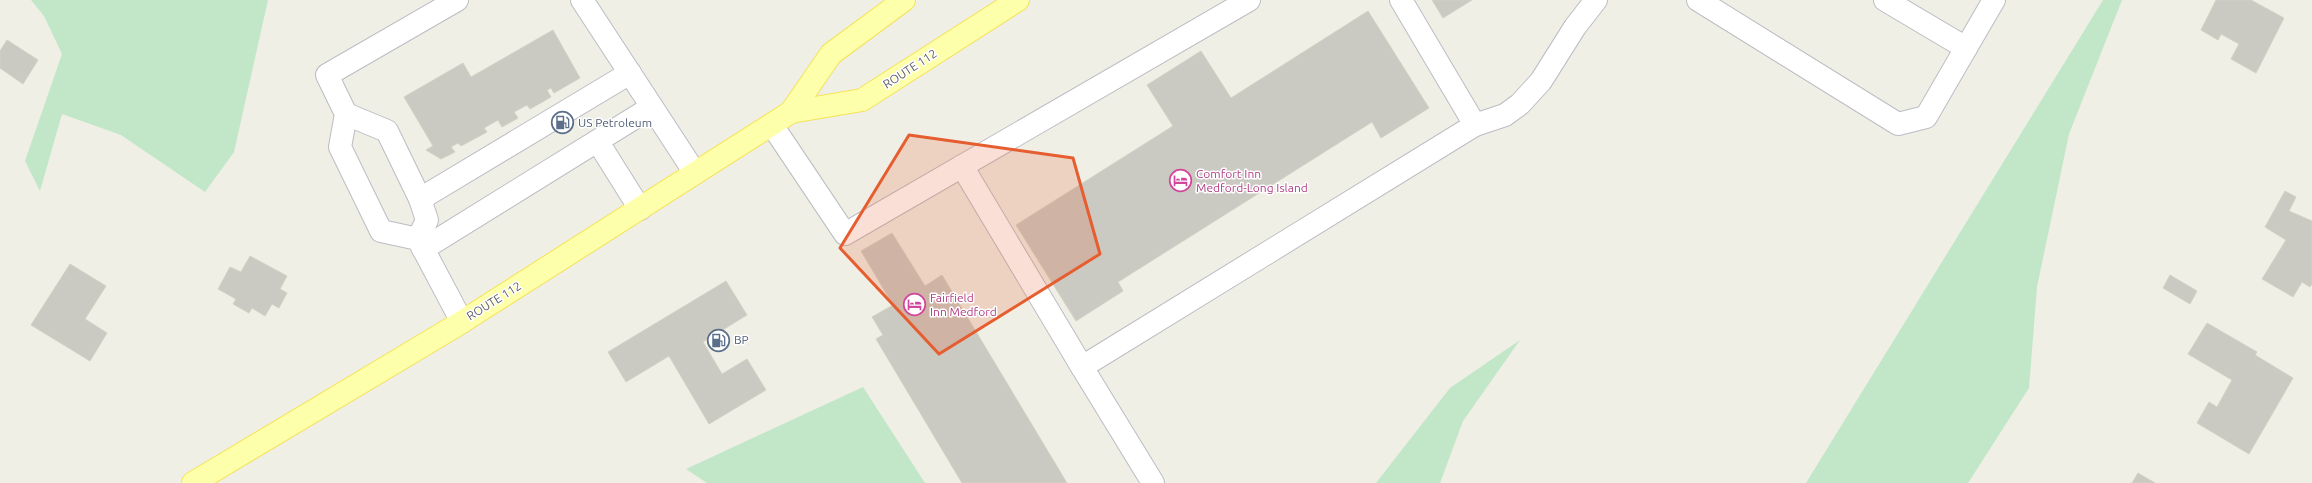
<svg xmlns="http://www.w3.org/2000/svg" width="2312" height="483" font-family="Ubuntu,sans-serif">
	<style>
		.green { fill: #c1e7c8 }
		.building { fill: #cac9c2; stroke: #d4d2c3 }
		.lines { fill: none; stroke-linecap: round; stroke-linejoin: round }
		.minor-casing { stroke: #bcbdc4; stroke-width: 24 }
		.major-casing { stroke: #f5e359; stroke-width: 24 }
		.minor { stroke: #fff; stroke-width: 22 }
		.major { stroke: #feffaa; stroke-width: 22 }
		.marked { fill: #e65d30; fill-opacity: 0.2; stroke: #e65d30; stroke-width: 3; stroke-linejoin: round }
		.labels { text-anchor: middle; stroke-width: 3; stroke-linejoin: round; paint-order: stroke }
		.street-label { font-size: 12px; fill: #5d5f66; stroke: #fff }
		.service-label { font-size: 12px; fill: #4e5e75; stroke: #fff; text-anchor: start }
		.hotel-label { font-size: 12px; fill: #b23c85; stroke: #fff; text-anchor: start }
	</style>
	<rect width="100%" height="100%" fill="#efefe5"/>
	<g class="green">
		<path d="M 31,0 L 268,0 L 234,152 L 205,192 L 121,135 L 62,114 L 40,191 L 25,161 L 62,54 L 44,16 Z"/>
		<path d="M 2103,0 L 2122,0 L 2069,134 L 2037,287 L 2029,388 L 1968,483 L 1806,483 Z"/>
		<path d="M 1520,340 L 1463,421 L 1440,483 L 1376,483 L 1450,388 Z"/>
		<path d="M 863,387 L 925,483 L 707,483 L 686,469 Z"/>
	</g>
	<g class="building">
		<path d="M 1432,0 L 1472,0 L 1443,18 Z"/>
		<path d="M 2216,0 L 2251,0 L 2284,18 L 2256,73 L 2231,59 L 2239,44 L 2221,34 L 2218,40 L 2201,30 Z"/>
		<path d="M 1368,11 L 1429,108 L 1381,138 L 1372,122 L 1118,282 L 1123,291 L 1076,321 L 1016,225 L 1173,126 L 1147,85 L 1201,51 L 1231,98 Z"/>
		<path d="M 553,30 L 580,78 L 554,93 L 551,88 L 547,90 L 551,97 L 530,109 L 527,105 L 514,112 L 518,118 L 502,127 L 498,120 L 484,128 L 487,132 L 461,146 L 458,143 L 451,147 L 455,152 L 441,159 L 426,150 L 433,146 L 404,97 L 463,63 L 471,77 Z"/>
		<path d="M 7,40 L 38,60 L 23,84 L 0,68 L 0,51 Z"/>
		<path d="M 2285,191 L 2296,197 L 2289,211 L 2312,221 L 2312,284 L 2310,287 L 2302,282 L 2293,297 L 2262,279 L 2286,240 L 2265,227 Z"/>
		<path d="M 892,233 L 925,286 L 942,275 L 1067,483 L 962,483 L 876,339 L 883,335 L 872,317 L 893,305 L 861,251 Z"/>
		<path d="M 250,256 L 287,276 L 280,289 L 287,293 L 279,308 L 272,304 L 265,316 L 252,308 L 249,313 L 233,304 L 236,299 L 218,289 L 230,267 L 241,272 Z"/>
		<path d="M 70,264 L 106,286 L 85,319 L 107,333 L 90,361 L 31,325 Z"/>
		<path d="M 2170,275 L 2197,291 L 2190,304 L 2163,288 Z"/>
		<path d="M 726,281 L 747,315 L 703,342 L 722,374 L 747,359 L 766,390 L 709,424 L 669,356 L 626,382 L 608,352 Z"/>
		<path d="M 2207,323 L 2257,352 L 2255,355 L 2293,378 L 2249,454 L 2197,423 L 2209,402 L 2217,407 L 2232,380 L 2188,354 Z"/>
		<path d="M 2138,473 L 2155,483 L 2132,483 Z"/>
	</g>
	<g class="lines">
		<defs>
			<g id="minor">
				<path d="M 457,0 L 327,75 L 346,114 L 340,147 L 381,231 L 418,239 L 462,322"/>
				<path d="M 1698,0 L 1898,124 L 1926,117 L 1966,48"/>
				<path d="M 1885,0 L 1966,48 L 1994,0"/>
				<path d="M 652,107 L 695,173"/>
				<path d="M 346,114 L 387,131 L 420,199 L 427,220 L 418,239"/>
				<path d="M 772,125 L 845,234 L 1249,0"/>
				<path d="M 1475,125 L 1505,115 L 1520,104 L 1541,81 L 1575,27 L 1596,0"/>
				<path d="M 598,142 L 640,209"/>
				<path d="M 962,166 L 1082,367 L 1475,125 L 1401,0"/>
				<path d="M 420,199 L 630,73"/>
				<path d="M 423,249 L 652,107 L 582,0"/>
				<path d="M 1082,367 L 1153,483"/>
			</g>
			<g id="major">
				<path d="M 791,112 L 831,54 L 904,0"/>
				<path d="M 193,483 L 457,325 L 791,112 L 862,100 L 1018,0"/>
			</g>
		</defs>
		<use href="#minor" class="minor-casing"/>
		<use href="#major" class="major-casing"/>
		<use href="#minor" class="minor"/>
		<use href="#major" class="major"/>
	</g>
	<path class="marked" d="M 909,135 L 1073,158 L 1100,254 L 939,354 L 840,248 Z"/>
	<defs>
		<symbol id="fuel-ring" viewBox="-11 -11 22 22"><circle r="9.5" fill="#fff" stroke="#5c6f8a" stroke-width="1.5"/><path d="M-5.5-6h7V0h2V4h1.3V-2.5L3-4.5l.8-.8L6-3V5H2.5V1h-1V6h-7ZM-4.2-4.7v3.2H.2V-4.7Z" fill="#5c6f8a"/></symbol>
		<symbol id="hotel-ring" viewBox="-11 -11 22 22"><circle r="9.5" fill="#fff" stroke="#d1479c" stroke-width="1.5"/><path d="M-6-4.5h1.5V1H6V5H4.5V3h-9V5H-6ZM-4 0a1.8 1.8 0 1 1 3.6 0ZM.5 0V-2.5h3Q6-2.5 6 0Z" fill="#d1479c"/></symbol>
	</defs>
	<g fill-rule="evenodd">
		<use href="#fuel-ring" x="550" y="110" width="25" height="25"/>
		<use href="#hotel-ring" x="1168" y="168" width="25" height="25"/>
		<use href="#hotel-ring" x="902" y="292" width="25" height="25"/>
		<use href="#fuel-ring" x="706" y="328" width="25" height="25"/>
	</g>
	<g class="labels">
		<g class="street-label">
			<text transform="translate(910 69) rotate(-33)" y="4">ROUTE 112</text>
			<text transform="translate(494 301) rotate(-32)" y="4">ROUTE 112</text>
		</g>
		<g class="service-label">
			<text x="578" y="127">US Petroleum</text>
			<text x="734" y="344">BP</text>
		</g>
		<g class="hotel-label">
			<text x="1196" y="178">Comfort Inn<tspan x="1196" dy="14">Medford-Long Island</tspan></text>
			<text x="930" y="302">Fairfield<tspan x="930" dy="14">Inn Medford</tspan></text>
		</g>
	</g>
</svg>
